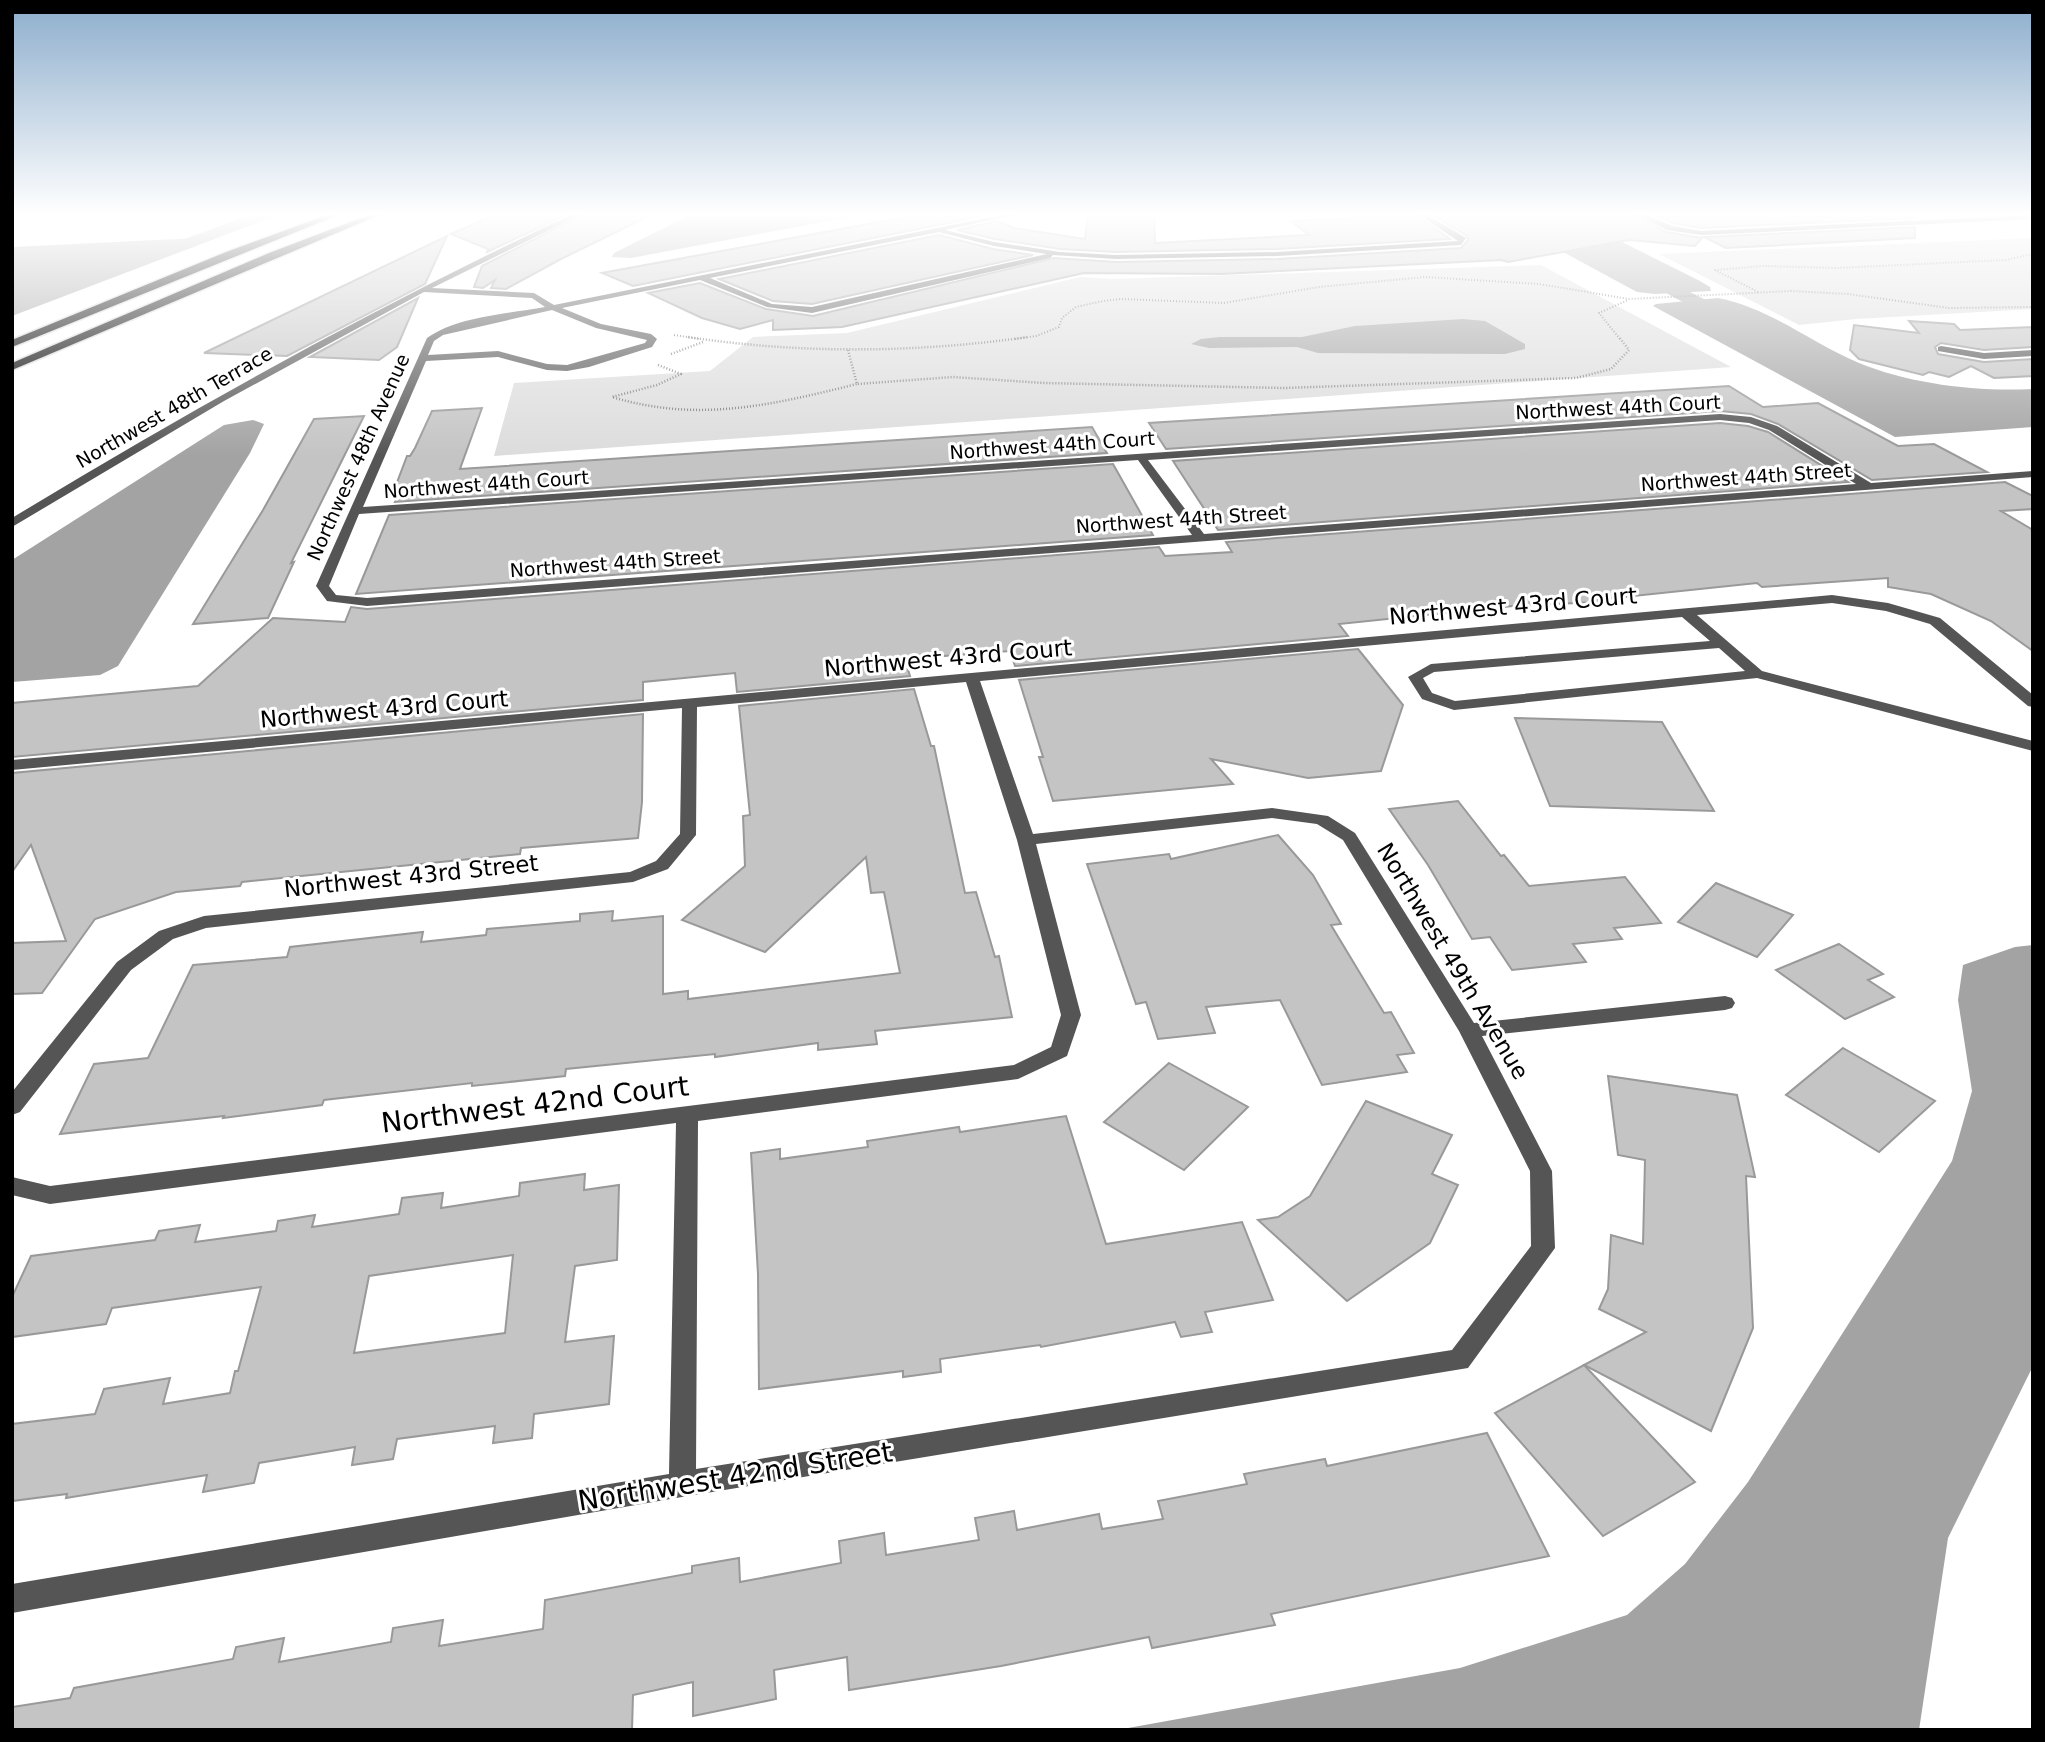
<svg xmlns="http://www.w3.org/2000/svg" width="2045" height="1742" font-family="'DejaVu Sans',sans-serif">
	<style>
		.green { fill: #dcdcdc }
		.water { fill: #a3a3a3 }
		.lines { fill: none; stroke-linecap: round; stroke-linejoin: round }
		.canal { fill: #a3a3a3; fill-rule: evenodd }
		.building { fill: #c4c4c4; stroke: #999; stroke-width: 2; fill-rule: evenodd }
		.highway-casing { stroke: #dbdbdb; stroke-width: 3 }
		.path-far1 { stroke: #777; stroke-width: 2; stroke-dasharray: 1 2; stroke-linecap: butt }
		.path { stroke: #777; stroke-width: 2.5; stroke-dasharray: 1 2; stroke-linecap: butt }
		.minor { fill: #555; fill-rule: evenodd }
		.highway { fill: #000; fill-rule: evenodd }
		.labels { text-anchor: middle; stroke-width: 6; stroke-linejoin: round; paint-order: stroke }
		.far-street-label { font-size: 19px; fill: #000; stroke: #fff }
		.street-label { font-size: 23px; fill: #000; stroke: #fff }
		.near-street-label { font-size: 28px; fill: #000; stroke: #fff }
	</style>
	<rect width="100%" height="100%" fill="#fff"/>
	<g class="green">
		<path d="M 2033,238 L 2033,309 L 1856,319 L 1799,325 L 1659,254 Z"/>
		<path d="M 1541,265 L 1731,367 L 494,456 L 514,383 L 710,371 L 753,337 L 847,333 L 1080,277 L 1114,279 Z"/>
	</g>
	<g class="water">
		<path d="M 694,213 L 871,213 L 631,258 L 612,257 L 614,253 Z"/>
		<path d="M 1491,213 L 1564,213 L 1700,281 L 1710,287 L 1711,291 L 1655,294 L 1637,292 Z"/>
		<path d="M 198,238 L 12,310 L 12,247 Z"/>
		<path d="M 1718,298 C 1770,308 1811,343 1859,363 C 1910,384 1977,392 2033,389 L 2033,427 L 1895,437 L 1653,306 L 1656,304 Z"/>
		<path d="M 1463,319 L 1485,321 L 1525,344 L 1525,349 L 1505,354 L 1318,353 L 1297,347 L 1209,348 L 1191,344 L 1201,339 L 1220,337 L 1302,337 L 1355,326 Z"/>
		<path d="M 253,420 L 264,424 L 250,453 L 118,666 L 100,675 L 12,682 L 12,560 L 224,425 Z"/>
		<path d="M 2033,945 L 2033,1366 L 1948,1538 L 1919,1730 L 1117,1730 L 1460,1668 L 1627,1615 L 1685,1564 L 1748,1482 L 1952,1161 L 1972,1091 L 1958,1000 L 1963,965 L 2015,947 Z"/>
	</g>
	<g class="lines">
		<g class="canal">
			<path d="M 255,213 L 277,213 L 275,216 L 12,316 L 12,303 Z"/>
			<path d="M 1631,262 L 1747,321 L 1750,325 L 1747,329 L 1733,329 L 1625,271 L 1622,267 L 1625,263 Z"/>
		</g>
	</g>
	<g class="building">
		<path d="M 498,213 L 570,213 L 487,252 L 488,249 L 451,234 Z"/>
		<path d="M 586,213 L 655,213 L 561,259 L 506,289 L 491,288 L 495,280 L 483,288 L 474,287 L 482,266 Z"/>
		<path d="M 928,213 L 973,213 L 983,216 L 633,286 L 602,273 Z"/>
		<path d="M 1088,213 L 1154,213 L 1155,243 L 1309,235 L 1291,221 L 1415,215 L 1450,239 L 1277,249 L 1116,252 L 1060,249 L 995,239 L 957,230 L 997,221 L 1014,228 L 1085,239 Z"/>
		<path d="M 1472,213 L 1631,213 L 1666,232 L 1702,238 L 1695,246 L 1629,240 L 1508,262 L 1501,260 L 1221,274 L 1084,273 L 842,327 L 773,330 L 773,320 L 740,329 L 702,318 L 648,293 L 700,283 L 766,309 L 813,316 L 1054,258 L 1116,262 L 1277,259 L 1461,248 L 1468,240 L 1467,236 L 1431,214 Z"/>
		<path d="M 1648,213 L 1915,213 L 1915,218 L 1701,228 L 1673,223 Z"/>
		<path d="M 1915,227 L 1915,238 L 1726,248 L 1704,237 Z"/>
		<path d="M 939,235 L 993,249 L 1033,255 L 812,304 L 773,301 L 719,279 Z"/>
		<path d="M 447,236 L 425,284 L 287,356 L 204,353 Z"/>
		<path d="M 418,298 L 397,347 L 379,360 L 310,357 Z"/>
		<path d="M 1909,321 L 1954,324 L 1960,330 L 2033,327 L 2033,347 L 1984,350 L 1941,343 L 1935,347 L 1938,354 L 1984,362 L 2033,359 L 2033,376 L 1994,378 L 1971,366 L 1949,377 L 1929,372 L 1923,375 L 1859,359 L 1850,350 L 1854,325 L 1919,333 Z"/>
		<path d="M 1729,386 L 1763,407 L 1818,403 L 1898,446 L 1934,444 L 1987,472 L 1872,480 L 1778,424 L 1751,414 L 1720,411 L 1166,449 L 1149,423 Z"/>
		<path d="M 482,408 L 460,469 L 1092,427 L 1107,453 L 395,502 L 399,493 L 393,493 L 407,456 L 410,456 L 415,448 L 432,411 Z"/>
		<path d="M 364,416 L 291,563 L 294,562 L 268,618 L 193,624 L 263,510 L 314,419 Z"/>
		<path d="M 1720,423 L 1748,426 L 1768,432 L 1848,482 L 1218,530 L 1173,461 Z"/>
		<path d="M 1113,464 L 1153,535 L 356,594 L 389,515 Z"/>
		<path d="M 2005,482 L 2033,496 L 2033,509 L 2001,511 L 2033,530 L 2033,651 L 1991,621 L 1931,594 L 1888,587 L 1888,578 L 1762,587 L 1757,583 L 1595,600 L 1597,602 L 1513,606 L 1339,624 L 1348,636 L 1015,666 L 1010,651 L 905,659 L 910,676 L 737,692 L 735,673 L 643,682 L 643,700 L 12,757 L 12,703 L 198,686 L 273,618 L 345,622 L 351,607 L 367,609 L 1159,547 L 1165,556 L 1232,552 L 1226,542 Z"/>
		<path d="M 1358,649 L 1403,705 L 1381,771 L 1308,778 L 1211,759 L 1233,784 L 1053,801 L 1039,757 L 1043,757 L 1019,680 Z"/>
		<path d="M 914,689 L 931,746 L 934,746 L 965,893 L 976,892 L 995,957 L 999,956 L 1012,1017 L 875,1031 L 877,1044 L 818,1050 L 818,1043 L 715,1057 L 715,1054 L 566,1069 L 565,1076 L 472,1086 L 472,1083 L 324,1100 L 322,1105 L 223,1118 L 224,1116 L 60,1134 L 94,1064 L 148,1058 L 193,965 L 287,957 L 290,947 L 423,932 L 421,942 L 486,935 L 487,929 L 580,921 L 580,914 L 613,911 L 612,921 L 663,916 L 663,994 L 688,991 L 688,999 L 900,973 L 884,892 L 871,893 L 866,857 L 765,952 L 682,920 L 745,866 L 743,816 L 750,815 L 739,706 Z"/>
		<path d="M 643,714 L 642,802 L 638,838 L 521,848 L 520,854 L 242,882 L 240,886 L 176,892 L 95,919 L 42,993 L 12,994 L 12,943 L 66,941 L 31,845 L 12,872 L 12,773 Z"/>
		<path d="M 1515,718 L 1662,722 L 1714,811 L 1550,806 Z"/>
		<path d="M 1458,801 L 1501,856 L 1504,855 L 1529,886 L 1625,877 L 1661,923 L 1614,928 L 1622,939 L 1573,944 L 1586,962 L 1512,970 L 1490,937 L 1472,939 L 1428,865 L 1389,809 Z"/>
		<path d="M 1278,835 L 1313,875 L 1341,924 L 1331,925 L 1384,1013 L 1391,1012 L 1414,1053 L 1397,1055 L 1407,1072 L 1322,1085 L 1280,1000 L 1206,1007 L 1215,1033 L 1158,1039 L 1146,1002 L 1136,1004 L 1087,864 L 1169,854 L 1171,859 Z"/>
		<path d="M 1716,883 L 1793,915 L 1757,957 L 1678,922 Z"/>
		<path d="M 1839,944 L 1883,974 L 1868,980 L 1894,997 L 1845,1019 L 1776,970 Z"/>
		<path d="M 1843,1048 L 1935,1101 L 1879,1152 L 1786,1095 Z"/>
		<path d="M 1169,1063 L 1248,1107 L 1184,1170 L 1104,1122 Z"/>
		<path d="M 1608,1076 L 1737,1095 L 1755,1177 L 1746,1176 L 1753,1328 L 1711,1431 L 1584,1365 L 1646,1332 L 1599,1309 L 1608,1289 L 1611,1235 L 1643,1244 L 1645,1160 L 1618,1155 Z"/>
		<path d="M 1366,1101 L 1452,1135 L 1432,1174 L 1458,1185 L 1430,1243 L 1347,1301 L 1258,1220 L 1278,1217 L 1310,1196 Z"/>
		<path d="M 1066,1116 L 1106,1244 L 1242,1222 L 1273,1300 L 1205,1312 L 1212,1332 L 1181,1337 L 1175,1322 L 1041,1347 L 1040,1345 L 940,1359 L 941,1372 L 903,1377 L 903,1371 L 759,1389 L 758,1274 L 751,1153 L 780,1149 L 780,1159 L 868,1147 L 867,1141 L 959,1127 L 960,1132 Z"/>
		<path d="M 585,1174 L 584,1190 L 619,1185 L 617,1260 L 575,1266 L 565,1342 L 614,1336 L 609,1404 L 534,1414 L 532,1438 L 493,1443 L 495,1426 L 397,1439 L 393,1459 L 352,1465 L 355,1447 L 259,1463 L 254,1483 L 203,1492 L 207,1475 L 66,1498 L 67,1494 L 12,1501 L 12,1424 L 95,1414 L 104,1389 L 170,1378 L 163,1404 L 230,1393 L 235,1371 L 238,1371 L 261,1287 L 112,1308 L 106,1324 L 12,1337 L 12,1297 L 31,1256 L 155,1240 L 159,1231 L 200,1225 L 195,1242 L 276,1231 L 278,1221 L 315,1215 L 312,1227 L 399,1214 L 402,1198 L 443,1193 L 441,1208 L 519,1196 L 520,1183 ZM 513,1255 L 505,1333 L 354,1353 L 369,1276 Z"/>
		<path d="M 1584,1365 L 1695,1482 L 1603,1536 L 1495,1413 Z"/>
		<path d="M 1487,1433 L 1549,1556 L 1271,1614 L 1275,1625 L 1152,1648 L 1149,1637 L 1001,1666 L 849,1690 L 847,1657 L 774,1670 L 776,1699 L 693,1716 L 693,1682 L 633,1695 L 632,1730 L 12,1730 L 12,1707 L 70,1698 L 74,1688 L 233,1659 L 236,1647 L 284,1638 L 279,1662 L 391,1642 L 393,1628 L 443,1620 L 439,1646 L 543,1629 L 545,1600 L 692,1573 L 692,1566 L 739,1558 L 740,1582 L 841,1563 L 839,1541 L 884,1533 L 886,1555 L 979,1540 L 975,1518 L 1014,1511 L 1017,1530 L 1099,1514 L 1102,1529 L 1163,1519 L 1158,1501 L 1247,1484 L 1244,1474 L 1325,1459 L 1327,1466 Z"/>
	</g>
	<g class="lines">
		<defs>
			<g id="highway">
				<path d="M 332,213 L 343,213 L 12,347 L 12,340 L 226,252 Z"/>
				<path d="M 374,213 L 384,213 L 12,370 L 12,363 L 269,253 Z"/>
			</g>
		</defs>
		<use href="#highway" class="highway-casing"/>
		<g class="path-far1">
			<path d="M 1758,292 L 1715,270 L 1764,266 L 1837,268 L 2006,260 L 2033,254"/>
			<path d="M 674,335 L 700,339"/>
			<path d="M 1015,339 L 1036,336 L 1059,327 L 1062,318 L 1076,307 L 1103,301 L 1121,299 L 1224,303 L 1319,287 L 1425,277 L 1539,284 L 1629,299 L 1791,291 L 1848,294 L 1949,308 L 2033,307"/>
			<path d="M 1620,339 L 1599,313 L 1628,300"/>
		</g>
		<g class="path">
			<path d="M 688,337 C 800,354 915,353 1028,337"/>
			<path d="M 848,350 L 857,384 L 953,377 L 1044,383 L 1284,388 L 1576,378 L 1611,369 L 1629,350 L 1619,337"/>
			<path d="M 671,354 L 703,342"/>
			<path d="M 658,365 L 681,374 L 657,385 L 612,397 C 698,423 772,405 857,384"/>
		</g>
		<g class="minor">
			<path d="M 12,213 L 40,213 L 12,216 Z"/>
			<path d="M 575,213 L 584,213 L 432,288 L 534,293 L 554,305 L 1012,213 L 1024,213 L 945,230 L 994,242 L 1060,252 L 1116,255 L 1277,252 L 1458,241 L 1416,213 L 1424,213 L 1466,238 L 1461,245 L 1277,256 L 1116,259 L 1053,255 L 1050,258 L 812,313 L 767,307 L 700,280 L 562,308 L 601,324 L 651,334 L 657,339 L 652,347 L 589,367 L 567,371 L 547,370 L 498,357 L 426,361 L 363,507 L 1720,414 L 1751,417 L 1777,426 L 1871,483 L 2033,471 L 2033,477 L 367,606 L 327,601 L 316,586 L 427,338 C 458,316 508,314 545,307 L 532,298 L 424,292 L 224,401 L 12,527 L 12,518 C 195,407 382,303 575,213 ZM 939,232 L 994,246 L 1047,254 L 812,307 L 772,304 L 710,278 ZM 552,310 L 596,328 L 647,340 L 645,343 L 567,365 L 547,364 L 498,351 L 428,355 L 434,341 L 443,335 ZM 1720,420 L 1749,423 L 1769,430 L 1856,484 L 1204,534 L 1148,460 ZM 1138,460 L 1192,535 L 367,598 L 336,595 L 329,586 L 359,514 Z"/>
			<path d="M 1633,213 L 1642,213 L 1672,226 L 1701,231 L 2033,215 L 2033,219 L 1701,235 L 1667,230 Z"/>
			<path d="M 1941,346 L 1984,353 L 2033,350 L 2033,356 L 1984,359 L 1938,351 L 1938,347 Z"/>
			<path d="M 1832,595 L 1888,603 L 1940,618 L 2033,695 L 2033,707 L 2028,706 L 1930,624 L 1886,611 L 1832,603 L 1697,615 L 1762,671 L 2033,741 L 2033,751 L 1757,678 L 1454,710 L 1422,699 L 1408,677 L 1431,664 L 1710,641 L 1682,617 L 980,681 L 1033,834 L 1272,808 L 1328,816 L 1355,833 L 1474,1023 L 1725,996 L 1732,998 L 1735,1003 L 1732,1008 L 1725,1010 L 1482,1036 L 1552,1171 L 1555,1248 L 1468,1368 L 682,1497 L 12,1613 L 12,1584 L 669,1474 L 676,1123 L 50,1204 L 12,1195 L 12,1177 L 50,1186 L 1014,1065 L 1051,1047 L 1061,1015 L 1017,840 L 966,682 L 697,707 L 696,835 L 668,869 L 633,882 L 206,928 L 173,939 L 131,970 L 20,1112 L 12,1115 L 12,1092 L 117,962 L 159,931 L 204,916 L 630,872 L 656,861 L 680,834 L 682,708 L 12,770 L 12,760 ZM 1719,648 L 1745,671 L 1455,701 L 1432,693 L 1423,678 L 1434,672 ZM 1272,818 L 1317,824 L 1343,840 L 1459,1031 L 1530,1171 L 1531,1246 L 1452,1350 L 696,1469 L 698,1121 L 1018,1079 L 1067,1056 L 1081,1015 L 1036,844 Z"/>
		</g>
		<use href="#highway" class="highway"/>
	</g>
	<linearGradient id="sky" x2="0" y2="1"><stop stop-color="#8cadcc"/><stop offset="0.47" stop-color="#fff"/><stop offset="1" stop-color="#fff" stop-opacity="0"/></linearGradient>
	<rect width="2045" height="456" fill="url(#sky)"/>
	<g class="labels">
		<g class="far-street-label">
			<text transform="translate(174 407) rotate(-30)" y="7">Northwest 48th Terrace</text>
			<text transform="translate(1618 407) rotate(-3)" y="7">Northwest 44th Court</text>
			<text transform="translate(1052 445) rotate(-4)" y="7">Northwest 44th Court</text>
			<text transform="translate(358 457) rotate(-66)" y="7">Northwest 48th Avenue</text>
			<text transform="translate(1746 477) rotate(-4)" y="7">Northwest 44th Street</text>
			<text transform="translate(486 484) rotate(-4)" y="7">Northwest 44th Court</text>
			<text transform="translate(1181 519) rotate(-4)" y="7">Northwest 44th Street</text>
			<text transform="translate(615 563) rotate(-4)" y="7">Northwest 44th Street</text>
		</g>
		<g class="street-label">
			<text transform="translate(1513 606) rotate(-5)" y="8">Northwest 43rd Court</text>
			<text transform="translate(948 658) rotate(-5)" y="8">Northwest 43rd Court</text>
			<text transform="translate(384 709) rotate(-5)" y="8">Northwest 43rd Court</text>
			<text transform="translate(411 876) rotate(-6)" y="8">Northwest 43rd Street</text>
			<text transform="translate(1453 961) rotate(59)" y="8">Northwest 49th Avenue</text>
		</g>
		<g class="near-street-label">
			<text transform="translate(535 1104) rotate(-7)" y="10">Northwest 42nd Court</text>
			<text transform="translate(735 1476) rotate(-9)" y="10">Northwest 42nd Street</text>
		</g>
	</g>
	<rect width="2045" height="1742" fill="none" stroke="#000000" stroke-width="28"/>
</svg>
